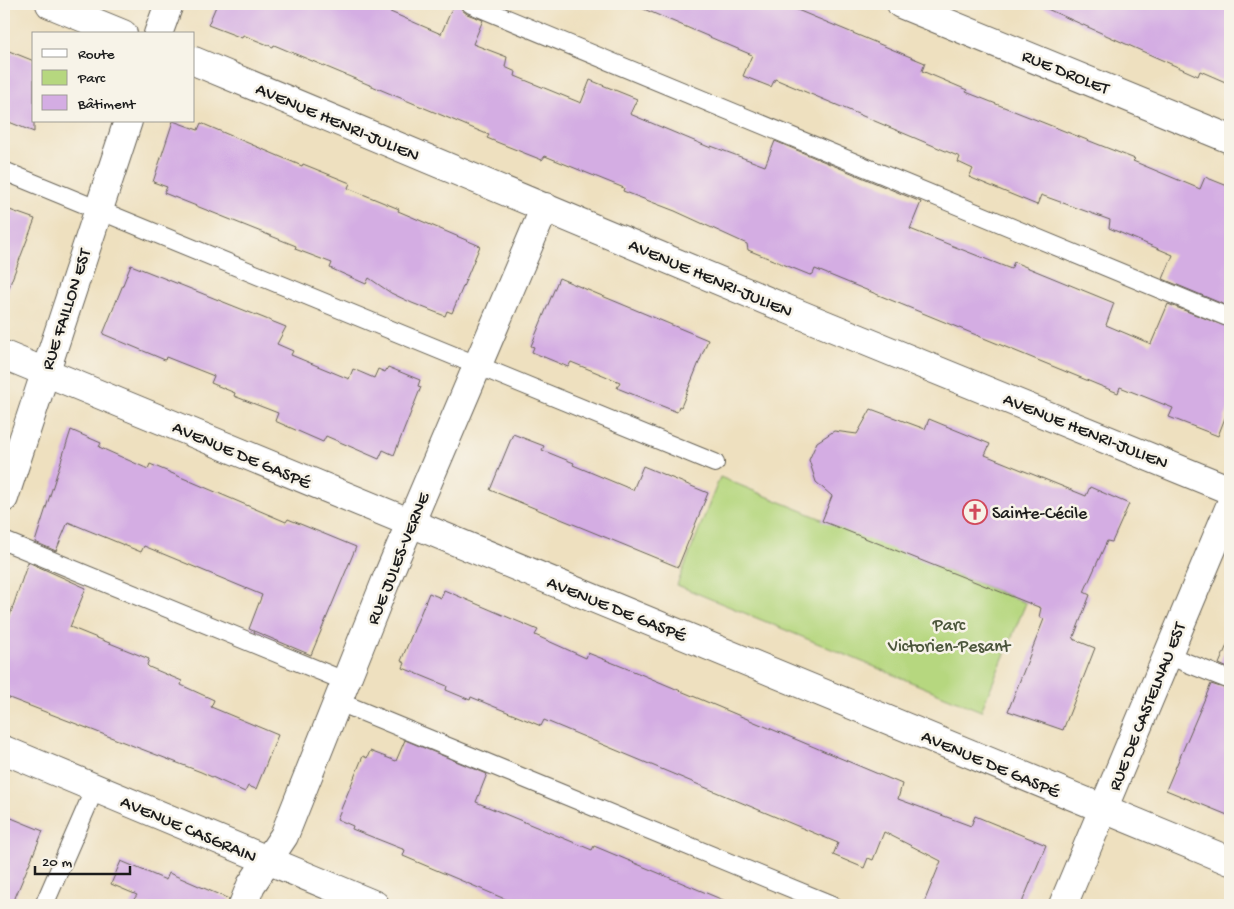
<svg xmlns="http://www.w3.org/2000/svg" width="1234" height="909" font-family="'Gochi Hand',sans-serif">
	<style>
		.green { fill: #b6d77f; stroke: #697a4e }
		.building { fill: #d4ade3 }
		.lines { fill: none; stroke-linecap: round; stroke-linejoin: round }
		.lane-casing { stroke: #666155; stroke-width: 20 }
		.street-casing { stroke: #666155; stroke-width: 30 }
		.lane { stroke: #fff; stroke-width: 18 }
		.street { stroke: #fff; stroke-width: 28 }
		.labels { text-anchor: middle; stroke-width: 5; stroke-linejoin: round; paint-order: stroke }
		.street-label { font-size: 18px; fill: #1c1c1c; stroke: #f7f3e8 }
		.poi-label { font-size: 18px; fill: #1c1c1c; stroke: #f7f3e8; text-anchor: start }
		.park-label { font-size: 18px; fill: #4a543a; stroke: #f7f3e8 }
	</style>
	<rect width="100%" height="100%" fill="#f7f3e8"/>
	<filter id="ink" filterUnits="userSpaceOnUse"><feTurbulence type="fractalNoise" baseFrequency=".02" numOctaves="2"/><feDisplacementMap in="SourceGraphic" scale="10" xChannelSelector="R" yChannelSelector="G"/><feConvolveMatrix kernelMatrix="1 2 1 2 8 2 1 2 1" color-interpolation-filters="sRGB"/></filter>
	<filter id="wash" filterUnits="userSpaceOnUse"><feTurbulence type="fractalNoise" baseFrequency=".0096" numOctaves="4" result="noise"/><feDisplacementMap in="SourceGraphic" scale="20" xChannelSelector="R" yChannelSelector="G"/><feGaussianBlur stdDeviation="1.12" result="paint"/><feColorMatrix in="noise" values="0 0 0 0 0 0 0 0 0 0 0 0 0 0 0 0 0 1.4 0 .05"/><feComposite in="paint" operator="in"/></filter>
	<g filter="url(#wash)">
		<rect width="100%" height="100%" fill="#eee0bf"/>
		<path class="green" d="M 720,477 L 1026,603 L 981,711 L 677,585 Z"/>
		<g id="blocks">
			<g class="building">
				<path d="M 217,4 L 372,4 L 441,34 L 454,4 L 461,4 L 462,10 L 467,14 L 483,20 L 473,44 L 507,57 L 505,67 L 516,72 L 515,76 L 581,103 L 590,80 L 637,99 L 630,114 L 711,148 L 711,146 L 765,166 L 775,141 L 921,202 L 910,229 L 1011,269 L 1014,262 L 1114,303 L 1106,325 L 1151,344 L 1168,304 L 1230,328 L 1230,405 L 1218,436 L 1169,417 L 1173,408 L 1120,387 L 1118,393 L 815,269 L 813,274 L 810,275 L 748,250 L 747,244 L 675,211 L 623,191 L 624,188 L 545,156 L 542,160 L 499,143 L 487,138 L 489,135 L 274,45 L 273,47 L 243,35 L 242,38 L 208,25 Z"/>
				<path d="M 632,4 L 783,4 L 925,63 L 922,71 L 967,90 L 966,92 L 1135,159 L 1133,161 L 1200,189 L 1205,177 L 1230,187 L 1230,307 L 1163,279 L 1173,255 L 1109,228 L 1110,220 L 1041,195 L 1037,205 L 969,177 L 973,169 L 958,162 L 960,157 L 775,79 L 771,87 L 743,76 L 752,55 Z"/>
				<path d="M 1036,4 L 1230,4 L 1230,84 L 1200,71 L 1198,76 Z"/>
				<path d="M 4,49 L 34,61 L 34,132 L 4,120 Z"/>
				<path d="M 173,121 L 198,130 L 201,123 L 302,166 L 303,164 L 350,183 L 348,188 L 399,209 L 398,211 L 480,246 L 452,313 L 447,311 L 445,316 L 412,303 L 391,293 L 369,278 L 366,284 L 330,268 L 332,263 L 295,249 L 296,246 L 164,193 L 167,187 L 153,182 Z"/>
				<path d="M 4,208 L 35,219 L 6,295 L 4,295 Z"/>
				<path d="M 131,265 L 286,327 L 277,344 L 293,351 L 291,355 L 349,379 L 353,369 L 374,378 L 378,369 L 385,372 L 388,367 L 420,380 L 418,386 L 421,387 L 394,455 L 383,450 L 379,459 L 326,436 L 323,442 L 275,421 L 278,413 L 234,396 L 235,393 L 211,383 L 214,376 L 166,357 L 165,360 L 103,334 Z"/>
				<path d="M 559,278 L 708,340 L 681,407 L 679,406 L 677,412 L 617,388 L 620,382 L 571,362 L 568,367 L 532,352 L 534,347 L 531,346 Z"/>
				<path d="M 871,409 L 925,429 L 929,419 L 990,444 L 985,455 L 1086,496 L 1090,487 L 1129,504 L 1112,542 L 1107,541 L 1084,592 L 1090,595 L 1073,639 L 1095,648 L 1063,730 L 1008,711 L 1044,619 L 1039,617 L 1041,608 L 822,521 L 832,496 L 816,482 L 809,460 L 817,442 L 834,431 L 857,434 Z"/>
				<path d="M 71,430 L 101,443 L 99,447 L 148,469 L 150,464 L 286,522 L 288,519 L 356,547 L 311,655 L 249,629 L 262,595 L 144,546 L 141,552 L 68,522 L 56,551 L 35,542 Z"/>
				<path d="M 513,434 L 544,446 L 542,450 L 574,463 L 573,465 L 633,490 L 643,466 L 708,493 L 678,567 L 490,490 Z"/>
				<path d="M 28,562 L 86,588 L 70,627 L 149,659 L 147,665 L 149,667 L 182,681 L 181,685 L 214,700 L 211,707 L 278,735 L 256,789 L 248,786 L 245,792 L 201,772 L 4,696 L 4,633 Z"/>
				<path d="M 444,590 L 538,630 L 535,635 L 586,658 L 588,653 L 638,673 L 902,784 L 898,799 L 971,826 L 975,816 L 1046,845 L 1021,905 L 923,905 L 941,861 L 884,832 L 873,860 L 868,858 L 864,868 L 833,855 L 838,843 L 544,720 L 541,726 L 471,697 L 470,700 L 446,690 L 447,686 L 403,668 L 405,663 L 401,661 L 429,593 L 441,598 Z"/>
				<path d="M 1230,638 L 1230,669 L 1219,664 Z"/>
				<path d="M 1211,684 L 1230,690 L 1230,816 L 1166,790 Z"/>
				<path d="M 405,740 L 487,774 L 476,802 L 592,850 L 594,846 L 735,905 L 519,905 L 403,856 L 405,850 L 352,829 L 353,826 L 337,819 L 363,756 L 367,758 L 370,751 L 396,761 Z"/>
				<path d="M 4,815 L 43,831 L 12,905 L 4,905 Z"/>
				<path d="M 121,861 L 166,880 L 169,873 L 229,899 L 228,905 L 130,905 L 137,895 L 111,884 Z"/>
			</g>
		</g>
	</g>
	<g filter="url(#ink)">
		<use href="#blocks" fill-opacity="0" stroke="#666155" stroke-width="1"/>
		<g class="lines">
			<defs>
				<g id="lane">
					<path d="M 471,4 L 1230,318"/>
					<path d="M 4,171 L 715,463"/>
					<path d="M 4,541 L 347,682"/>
					<path d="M 1167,655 L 1230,680"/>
					<path d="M 339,702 L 832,905"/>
					<path d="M 44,905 L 95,788"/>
				</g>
				<g id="street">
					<path d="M 50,4 L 123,34"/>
					<path d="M 901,4 L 1230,139"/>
					<path d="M 158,34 L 169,4"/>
					<path d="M 194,61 L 782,307 L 1230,490"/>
					<path d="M 4,355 L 1230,861"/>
					<path d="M 4,498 L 128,121"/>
					<path d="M 4,750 L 375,905"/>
					<path d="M 243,905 L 251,885 L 284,836 L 387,578 L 545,207"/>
					<path d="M 1063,905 L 1230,506"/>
				</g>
			</defs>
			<use href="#lane" class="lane-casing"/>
			<use href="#street" class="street-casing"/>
			<use href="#lane" class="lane"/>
			<use href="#street" class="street"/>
		</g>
	</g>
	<defs>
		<symbol id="church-ring" viewBox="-11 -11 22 22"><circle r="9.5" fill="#f7f3e8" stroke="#d1495b" stroke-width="1.5"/><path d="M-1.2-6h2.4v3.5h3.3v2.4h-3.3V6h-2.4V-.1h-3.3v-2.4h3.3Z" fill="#d1495b"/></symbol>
	</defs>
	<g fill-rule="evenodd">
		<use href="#church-ring" x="961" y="498" width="28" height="28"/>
	</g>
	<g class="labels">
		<g class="street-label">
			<text transform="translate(1066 71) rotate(22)" y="6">RUE DROLET</text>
			<text transform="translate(338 121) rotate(23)" y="6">AVENUE HENRI-JULIEN</text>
			<text transform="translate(711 277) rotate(23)" y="6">AVENUE HENRI-JULIEN</text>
			<text transform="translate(65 309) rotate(-72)" y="6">RUE FAILLON EST</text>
			<text transform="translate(1086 430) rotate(22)" y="6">AVENUE HENRI-JULIEN</text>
			<text transform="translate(242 454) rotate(23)" y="6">AVENUE DE GASPÉ</text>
			<text transform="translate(397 558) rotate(-68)" y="6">RUE JULES-VERNE</text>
			<text transform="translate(617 608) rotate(22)" y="6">AVENUE DE GASPÉ</text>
			<text transform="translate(1146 706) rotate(-68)" y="6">RUE DE CASTELNAU EST</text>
			<text transform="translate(991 763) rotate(23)" y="6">AVENUE DE GASPÉ</text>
			<text transform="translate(189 828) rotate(23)" y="6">AVENUE CASGRAIN</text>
		</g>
		<g class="poi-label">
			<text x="992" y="518">Sainte-Cécile</text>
		</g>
		<g class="park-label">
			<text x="949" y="630">Parc<tspan x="949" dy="21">Victorien-Pesant</tspan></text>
		</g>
	</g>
	<rect width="1234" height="909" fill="none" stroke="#f7f3e8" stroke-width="20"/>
	<rect x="32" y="32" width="162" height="90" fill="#f7f3e8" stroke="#9f9d96"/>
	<rect x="42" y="49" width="25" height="8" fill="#ffffff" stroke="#9f9d96"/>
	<text x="78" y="58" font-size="15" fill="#1c1c1c">Route</text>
	<rect x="42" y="70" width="25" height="15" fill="#b6d77f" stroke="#9f9d96"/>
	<text x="78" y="82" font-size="15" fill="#1c1c1c">Parc</text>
	<rect x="42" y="95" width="25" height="15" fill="#d4ade3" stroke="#9f9d96"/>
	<text x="78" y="108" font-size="15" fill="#1c1c1c">Bâtiment</text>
	<path d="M35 866v8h95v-8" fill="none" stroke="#1c1c1c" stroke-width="2.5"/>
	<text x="42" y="866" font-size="15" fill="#1c1c1c" stroke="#f7f3e8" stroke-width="4" paint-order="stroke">20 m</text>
</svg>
